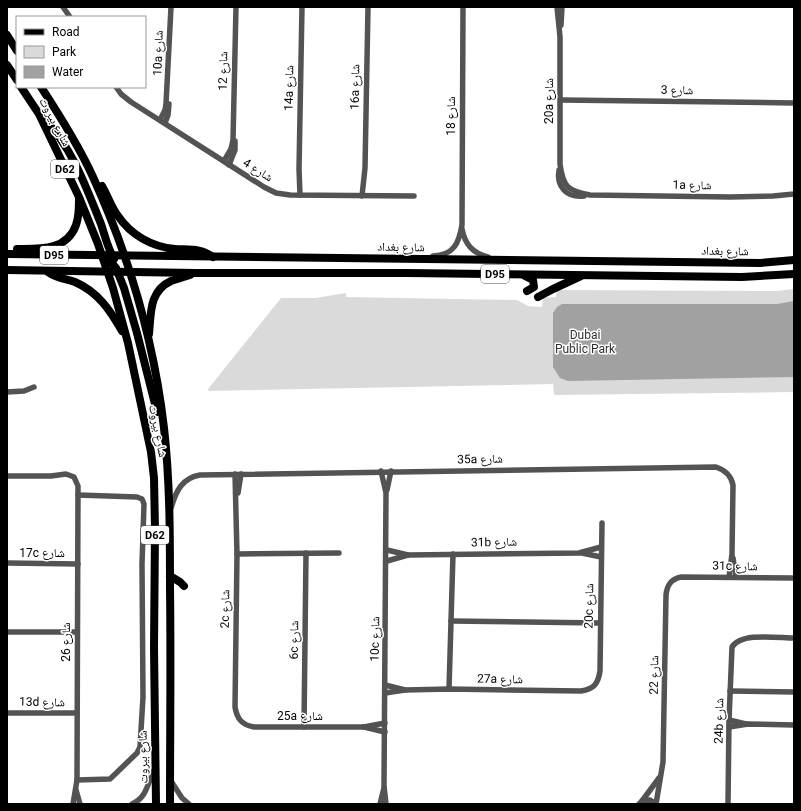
<svg xmlns="http://www.w3.org/2000/svg" width="801" height="811" font-family="Roboto,'Noto Naskh Arabic',sans-serif">
	<style>
		.green { fill: #dadada }
		.water { fill: #a1a1a1 }
		.lines { fill: none; stroke-linecap: round; stroke-linejoin: round }
		.street { stroke: #535353; stroke-width: 5.5 }
		.primary { stroke: #000; stroke-width: 8 }
		.labels { text-anchor: middle; stroke-width: 3; stroke-linejoin: round; paint-order: stroke }
		.shield { fill: #fff; stroke: #4c4c4c; stroke-width: 1 }
		.shield-label { font-size: 11px; font-weight: bold; fill: #000 }
		.street-label { font-size: 12px; fill: #000; stroke: #fff }
		.park-label { font-size: 12px; fill: #313131; stroke: #fff }
	</style>
	<rect width="100%" height="100%" fill="#fff"/>
	<path class="green" d="M 794,289 L 794,392 L 554,395 L 553,384 L 209,391 L 208,389 L 281,298 L 315,298 L 346,293 L 346,297 L 517,300 L 528,306 L 542,307 L 543,298 L 556,297 L 557,290 L 777,291 Z"/>
	<path class="water" d="M 794,301 L 794,377 L 568,381 L 560,378 L 553,367 L 553,313 L 557,307 L 562,304 L 777,304 Z"/>
	<g class="lines">
		<g class="street">
			<path d="M 63,7 L 70,17"/>
			<path d="M 557,7 L 560,37 L 560,164 C 563,187 568,191 590,195 L 730,197 L 773,196 L 794,194"/>
			<path d="M 561,25 L 562,7"/>
			<path d="M 116,87 L 121,94 L 131,102 L 264,187 L 276,193 L 290,195 L 414,196"/>
			<path d="M 561,100 L 794,103"/>
			<path d="M 160,120 L 165,110 L 166,104 L 171,7"/>
			<path d="M 165,123 L 168,115 L 169,104"/>
			<path d="M 224,161 L 231,149 L 233,140 L 236,7"/>
			<path d="M 229,165 L 235,150 L 235,141"/>
			<path d="M 559,170 C 556,187 567,198 584,196"/>
			<path d="M 300,195 L 299,169 L 302,7"/>
			<path d="M 362,196 L 365,168 L 368,7"/>
			<path d="M 462,229 C 465,244 472,253 488,257"/>
			<path d="M 433,256 C 454,255 459,243 462,225 L 463,7"/>
			<path d="M 7,392 L 24,391 L 34,387"/>
			<path d="M 381,471 L 386,493 L 384,786 L 386,804"/>
			<path d="M 235,474 L 237,554 L 235,707 C 237,719 242,725 254,727 L 364,727 L 385,723"/>
			<path d="M 7,476 L 51,476 L 66,474 L 74,477 L 78,486 L 77,780 L 73,804"/>
			<path d="M 387,490 L 391,471"/>
			<path d="M 238,493 L 241,474"/>
			<path d="M 171,508 C 176,491 182,478 200,475 L 716,467 C 725,470 731,475 733,485 L 732,554 L 729,577"/>
			<path d="M 387,550 L 408,555 L 579,553 L 601,547"/>
			<path d="M 582,553 L 601,557"/>
			<path d="M 237,554 L 339,553"/>
			<path d="M 733,558 L 736,577"/>
			<path d="M 387,561 L 408,555"/>
			<path d="M 7,563 L 78,564"/>
			<path d="M 451,621 L 600,623"/>
			<path d="M 7,632 L 77,632"/>
			<path d="M 385,685 L 405,690"/>
			<path d="M 449,689 L 453,554"/>
			<path d="M 730,691 L 794,692"/>
			<path d="M 385,693 L 405,690 L 449,689 L 581,691 C 594,689 598,684 600,671 L 602,523"/>
			<path d="M 7,713 L 77,713"/>
			<path d="M 729,720 L 746,724"/>
			<path d="M 304,727 L 306,553"/>
			<path d="M 364,727 L 385,732"/>
			<path d="M 729,727 L 748,724 L 794,725"/>
			<path d="M 77,780 L 110,779 L 137,753 L 140,747 L 143,697 L 142,564 L 144,504 L 142,499 L 137,497 L 78,495"/>
			<path d="M 171,781 L 182,798 L 189,804"/>
			<path d="M 76,790 L 80,804"/>
			<path d="M 642,801 L 659,778"/>
			<path d="M 132,804 C 148,797 147,782 155,769"/>
			<path d="M 380,804 L 384,788"/>
			<path d="M 639,804 L 642,801 L 650,800 L 656,804"/>
			<path d="M 656,804 L 663,762 L 666,595 C 667,585 671,579 681,577 L 794,578"/>
			<path d="M 728,804 L 729,720 L 732,647 C 741,632 778,638 794,638"/>
		</g>
		<g class="primary">
			<path d="M 7,35 L 17,51"/>
			<path d="M 7,65 L 17,80"/>
			<path d="M 21,87 L 39,114 L 79,197 L 98,244 L 113,288 L 128,343 L 151,452 L 154,478 L 155,529 L 154,648 L 156,804"/>
			<path d="M 41,87 C 60,116 79,146 93,177 C 129,256 154,342 164,428 C 170,481 170,534 170,588 C 171,660 170,732 170,804"/>
			<path d="M 44,119 C 72,147 86,187 101,224 C 105,236 108,249 114,259"/>
			<path d="M 102,186 C 108,196 111,207 118,216 C 131,235 152,247 175,249 C 189,250 201,248 213,257"/>
			<path d="M 17,249 C 39,249 67,251 76,225 C 79,217 79,208 79,200"/>
			<path d="M 7,254 L 760,263 L 794,260"/>
			<path d="M 102,256 L 111,262 L 116,268 L 124,288 L 137,333 L 157,412"/>
			<path d="M 7,270 L 196,273 L 407,273 L 742,277 L 794,274"/>
			<path d="M 48,272 C 56,278 66,279 75,282 C 98,292 110,310 122,331"/>
			<path d="M 525,276 L 533,280 L 534,287 L 527,291"/>
			<path d="M 538,297 L 553,289 L 581,276"/>
			<path d="M 149,334 C 151,314 149,291 171,281 C 177,279 184,277 190,275"/>
			<path d="M 170,576 L 180,582 L 184,586"/>
		</g>
	</g>
	<g class="labels">
		<g class="shield">
			<rect x="51" y="160" width="28" height="18" rx="3"/>
			<rect x="40" y="246" width="28" height="18" rx="3"/>
			<rect x="481" y="265" width="28" height="18" rx="3"/>
			<rect x="141" y="526" width="28" height="18" rx="3"/>
		</g>
		<g class="shield-label">
			<text x="65" y="173">D62</text>
			<text x="54" y="259">D95</text>
			<text x="495" y="278">D95</text>
			<text x="155" y="539">D62</text>
		</g>
		<g class="street-label">
			<text transform="translate(158 53) rotate(-88)" y="4">10a شارع</text>
			<text transform="translate(223 71) rotate(-89)" y="4">شارع 12</text>
			<text transform="translate(355 87) rotate(-89)" y="4">16a شارع</text>
			<text transform="translate(289 88) rotate(-89)" y="4">14a شارع</text>
			<text transform="translate(677 90) rotate(1)" y="4">شارع 3</text>
			<text transform="translate(549 101) rotate(-90)" y="4">20a شارع</text>
			<text transform="translate(451 116) rotate(-90)" y="4">شارع 18</text>
			<text transform="translate(55 122) rotate(62)" y="4">شارع بيروت</text>
			<text transform="translate(258 170) rotate(32)" y="4">شارع 4</text>
			<text transform="translate(692 185) rotate(1)" y="4">1a شارع</text>
			<text transform="translate(401 247) rotate(1)" y="4">شارع بغداد</text>
			<text transform="translate(725 251) rotate(1)" y="4">شارع بغداد</text>
			<text transform="translate(158 431) rotate(79)" y="4">شارع بيروت</text>
			<text transform="translate(480 459) rotate(-1)" y="4">35a شارع</text>
			<text transform="translate(494 542) rotate(-1)" y="4">31b شارع</text>
			<text x="42" y="557">17c شارع</text>
			<text transform="translate(735 566) rotate(1)" y="4">31c شارع</text>
			<text transform="translate(589 606) rotate(-89)" y="4">20c شارع</text>
			<text transform="translate(225 609) rotate(-89)" y="4">2c شارع</text>
			<text transform="translate(375 639) rotate(-89)" y="4">10c شارع</text>
			<text transform="translate(294 640) rotate(-89)" y="4">6c شارع</text>
			<text transform="translate(66 642) rotate(-90)" y="4">شارع 26</text>
			<text transform="translate(654 675) rotate(-89)" y="4">شارع 22</text>
			<text transform="translate(500 679) rotate(1)" y="4">27a شارع</text>
			<text transform="translate(42 702) rotate(1)" y="4">13d شارع</text>
			<text x="300" y="720">25a شارع</text>
			<text transform="translate(719 721) rotate(-89)" y="4">24b شارع</text>
			<text transform="translate(143 757) rotate(-91)" y="4">شارع بيروت</text>
		</g>
		<g class="park-label">
			<text x="585" y="339">Dubai<tspan x="585" dy="14">Public Park</tspan></text>
		</g>
	</g>
	<rect width="801" height="811" fill="none" stroke="#000000" stroke-width="16"/>
	<rect x="16" y="16" width="130" height="72" fill="#ffffff" stroke="#999999"/>
	<rect x="24" y="29" width="20" height="6" fill="#000000" stroke="#999999"/>
	<text x="52" y="36" font-size="12" fill="#000000">Road</text>
	<rect x="24" y="46" width="20" height="12" fill="#dadada" stroke="#999999"/>
	<text x="52" y="56" font-size="12" fill="#000000">Park</text>
	<rect x="24" y="66" width="20" height="12" fill="#a1a1a1" stroke="#999999"/>
	<text x="52" y="76" font-size="12" fill="#000000">Water</text>
</svg>
